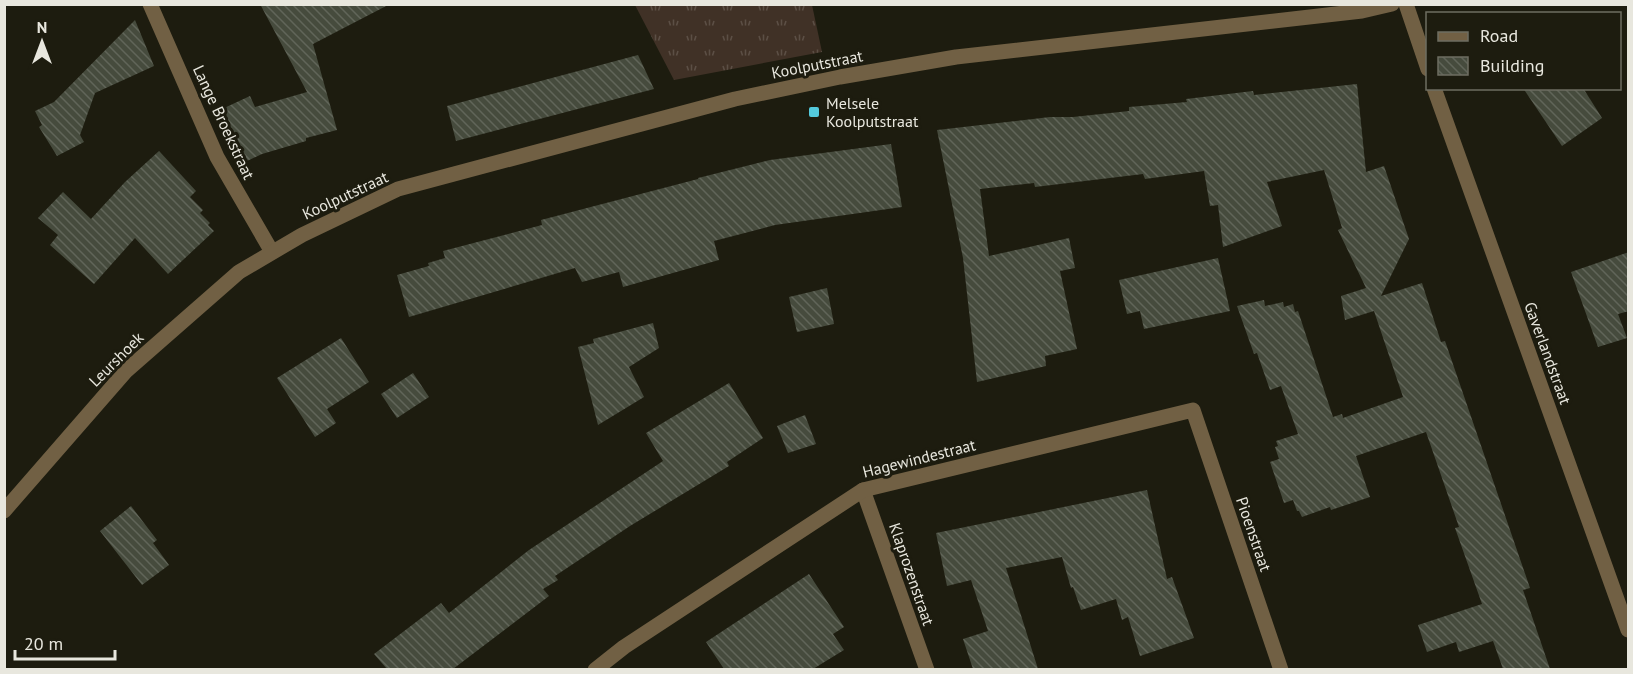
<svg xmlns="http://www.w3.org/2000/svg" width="1633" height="674" font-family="'PT Sans',sans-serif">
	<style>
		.grass { fill: url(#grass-tufts) }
		.building { fill: url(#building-back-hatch) }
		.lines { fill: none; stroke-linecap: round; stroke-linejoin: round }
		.minor { stroke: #716044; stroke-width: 15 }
		.tertiary { stroke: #716044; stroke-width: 15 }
		.poi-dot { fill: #54cadd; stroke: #1d1c0f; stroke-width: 2 }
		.labels { text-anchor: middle; stroke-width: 6; stroke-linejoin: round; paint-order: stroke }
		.street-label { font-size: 16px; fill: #e8e7de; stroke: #1d1c0f }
		.poi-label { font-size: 16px; fill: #e8e7de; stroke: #1d1c0f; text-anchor: start }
	</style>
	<defs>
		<pattern id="grass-tufts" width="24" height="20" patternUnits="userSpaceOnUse" patternTransform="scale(1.5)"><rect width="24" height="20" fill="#403126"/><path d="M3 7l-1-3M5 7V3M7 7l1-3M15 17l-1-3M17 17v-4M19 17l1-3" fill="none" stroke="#5c4f45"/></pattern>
		<pattern id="building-back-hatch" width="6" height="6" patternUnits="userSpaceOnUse" patternTransform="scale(1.5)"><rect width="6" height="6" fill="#464b3d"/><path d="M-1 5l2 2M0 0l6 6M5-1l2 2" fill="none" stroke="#616559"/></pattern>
	</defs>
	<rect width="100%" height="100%" fill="#1d1c0f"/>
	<path class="grass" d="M 635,5 L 812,5 L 822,52 L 674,80 Z"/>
	<g class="building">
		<path d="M 260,4 L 390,4 L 313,44 L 337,130 L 306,138 L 306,141 L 262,154 L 247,161 L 222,109 L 250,96 L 255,107 L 307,92 Z"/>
		<path d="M 135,20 L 154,66 L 95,93 L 80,135 L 84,142 L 57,156 L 39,127 L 42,125 L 35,111 L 54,102 Z"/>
		<path d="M 638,55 L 654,89 L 456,141 L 447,106 Z"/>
		<path d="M 1357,84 L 1366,172 L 1384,166 L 1409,239 L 1381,296 L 1422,283 L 1441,342 L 1445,341 L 1530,588 L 1523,590 L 1550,669 L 1503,669 L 1493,641 L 1459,652 L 1456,642 L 1427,652 L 1418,625 L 1482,604 L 1455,528 L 1459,527 L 1426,432 L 1356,456 L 1370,497 L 1331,510 L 1330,507 L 1302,517 L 1299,511 L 1297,511 L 1293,500 L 1284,503 L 1270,462 L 1279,459 L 1275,447 L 1278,446 L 1276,441 L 1298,434 L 1281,386 L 1270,390 L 1257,353 L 1254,354 L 1237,306 L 1264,300 L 1265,306 L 1283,302 L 1284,307 L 1293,304 L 1295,312 L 1298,311 L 1333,417 L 1342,414 L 1343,418 L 1403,397 L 1374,311 L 1345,320 L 1341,296 L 1366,288 L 1338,230 L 1342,228 L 1324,170 L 1267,182 L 1282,226 L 1223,247 L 1218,205 L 1210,206 L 1204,171 L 1145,179 L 1143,174 L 1035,187 L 1034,183 L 980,189 L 989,256 L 1069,238 L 1075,268 L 1060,271 L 1077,349 L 1045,356 L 1046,366 L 977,382 L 963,258 L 937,130 L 1050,117 L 1073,117 L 1129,111 L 1129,107 L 1187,102 L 1186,99 L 1253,91 L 1254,95 Z"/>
		<path d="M 1523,88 L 1583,88 L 1602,118 L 1562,146 Z"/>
		<path d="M 891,144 L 902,207 L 775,225 L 714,241 L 719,260 L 623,287 L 619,272 L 582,282 L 575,268 L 409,317 L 397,275 L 429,266 L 428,263 L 445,258 L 443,251 L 542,225 L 541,220 L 698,179 L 698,178 L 770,160 Z"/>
		<path d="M 159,151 L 196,191 L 190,197 L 203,210 L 200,213 L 210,223 L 208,225 L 214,231 L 168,274 L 135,238 L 94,284 L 50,245 L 58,235 L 38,218 L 63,192 L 91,219 L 125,182 Z"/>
		<path d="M 1629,252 L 1629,311 L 1618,314 L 1627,338 L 1598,347 L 1571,272 Z"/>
		<path d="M 1218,258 L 1230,311 L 1144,329 L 1140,311 L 1127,314 L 1119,280 Z"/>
		<path d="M 827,288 L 834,324 L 797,332 L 789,297 Z"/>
		<path d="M 653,323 L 659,348 L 629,367 L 644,397 L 598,425 L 578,347 L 594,343 L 593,339 Z"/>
		<path d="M 341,338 L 369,382 L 327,409 L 336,423 L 315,437 L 277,378 Z"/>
		<path d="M 413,373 L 429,397 L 397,418 L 381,394 Z"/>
		<path d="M 729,383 L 763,438 L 727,462 L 729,466 L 630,526 L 555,576 L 558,580 L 543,589 L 549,596 L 453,669 L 387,669 L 374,654 L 441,603 L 449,613 L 529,550 L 663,461 L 646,433 Z"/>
		<path d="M 805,415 L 816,444 L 788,453 L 777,426 Z"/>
		<path d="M 1147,490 L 1167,579 L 1172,577 L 1194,638 L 1140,656 L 1128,617 L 1122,620 L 1116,599 L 1081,610 L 1073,587 L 1071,588 L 1062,557 L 1006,568 L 1038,669 L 973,669 L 963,639 L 988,631 L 971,580 L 947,586 L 936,533 Z"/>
		<path d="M 131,506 L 157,540 L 153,543 L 169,565 L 142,585 L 100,531 Z"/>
		<path d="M 809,574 L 844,627 L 833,634 L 844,650 L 813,669 L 724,669 L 706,642 Z"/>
	</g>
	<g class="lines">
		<g class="minor">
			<path d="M 150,4 L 217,157 L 272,252"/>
			<path d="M 863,490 L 927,670"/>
			<path d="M 595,670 L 624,647 L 863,490 L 1193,410 L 1281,670"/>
		</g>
		<g class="tertiary">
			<path d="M 1406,4 L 1428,69"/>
			<path d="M 1434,88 L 1628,630"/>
			<path d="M 4,511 L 126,371 L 239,272 L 302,235 L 398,189 L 735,99 L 840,77 L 956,57 L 1362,11 L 1392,4"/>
		</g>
	</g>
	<rect class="poi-dot" x="808" y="106" width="12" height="12" rx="3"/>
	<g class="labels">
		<g class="street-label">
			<text transform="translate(817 64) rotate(-11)" y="6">Koolputstraat</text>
			<text transform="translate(224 122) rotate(65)" y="6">Lange Broekstraat</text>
			<text transform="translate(345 195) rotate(-25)" y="6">Koolputstraat</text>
			<text transform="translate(1548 353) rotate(70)" y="6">Gaverlandstraat</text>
			<text transform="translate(116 359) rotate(-45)" y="6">Leurshoek</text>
			<text transform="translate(919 458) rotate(-14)" y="6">Hagewindestraat</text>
			<text transform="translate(1254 534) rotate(71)" y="6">Pioenstraat</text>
			<text transform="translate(912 574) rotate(71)" y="6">Klaprozenstraat</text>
		</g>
		<g class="poi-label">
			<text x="826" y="109">Melsele<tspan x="826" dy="18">Koolputstraat</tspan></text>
		</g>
	</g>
	<rect width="1633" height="674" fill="none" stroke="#e8e7de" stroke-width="12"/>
	<rect x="1426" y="12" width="195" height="78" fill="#1d1c0f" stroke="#6e6d62" stroke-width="1.5"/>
	<rect x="1438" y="32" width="30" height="9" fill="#716044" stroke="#6e6d62" stroke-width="1.5"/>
	<text x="1480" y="42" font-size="18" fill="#e8e7de">Road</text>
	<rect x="1438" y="57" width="30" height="18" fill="url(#building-back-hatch)" stroke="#6e6d62" stroke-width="1.5"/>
	<text x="1480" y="72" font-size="18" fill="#e8e7de">Building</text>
	<g transform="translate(42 42)" stroke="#1d1c0f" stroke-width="4.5" paint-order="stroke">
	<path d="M0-4.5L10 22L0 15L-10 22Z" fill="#e8e7de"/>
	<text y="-9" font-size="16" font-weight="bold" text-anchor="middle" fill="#e8e7de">N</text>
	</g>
	<path d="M15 650v9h100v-9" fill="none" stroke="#e8e7de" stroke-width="3"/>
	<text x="24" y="650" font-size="18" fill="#e8e7de" stroke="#1d1c0f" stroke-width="4.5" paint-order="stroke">20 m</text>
</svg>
